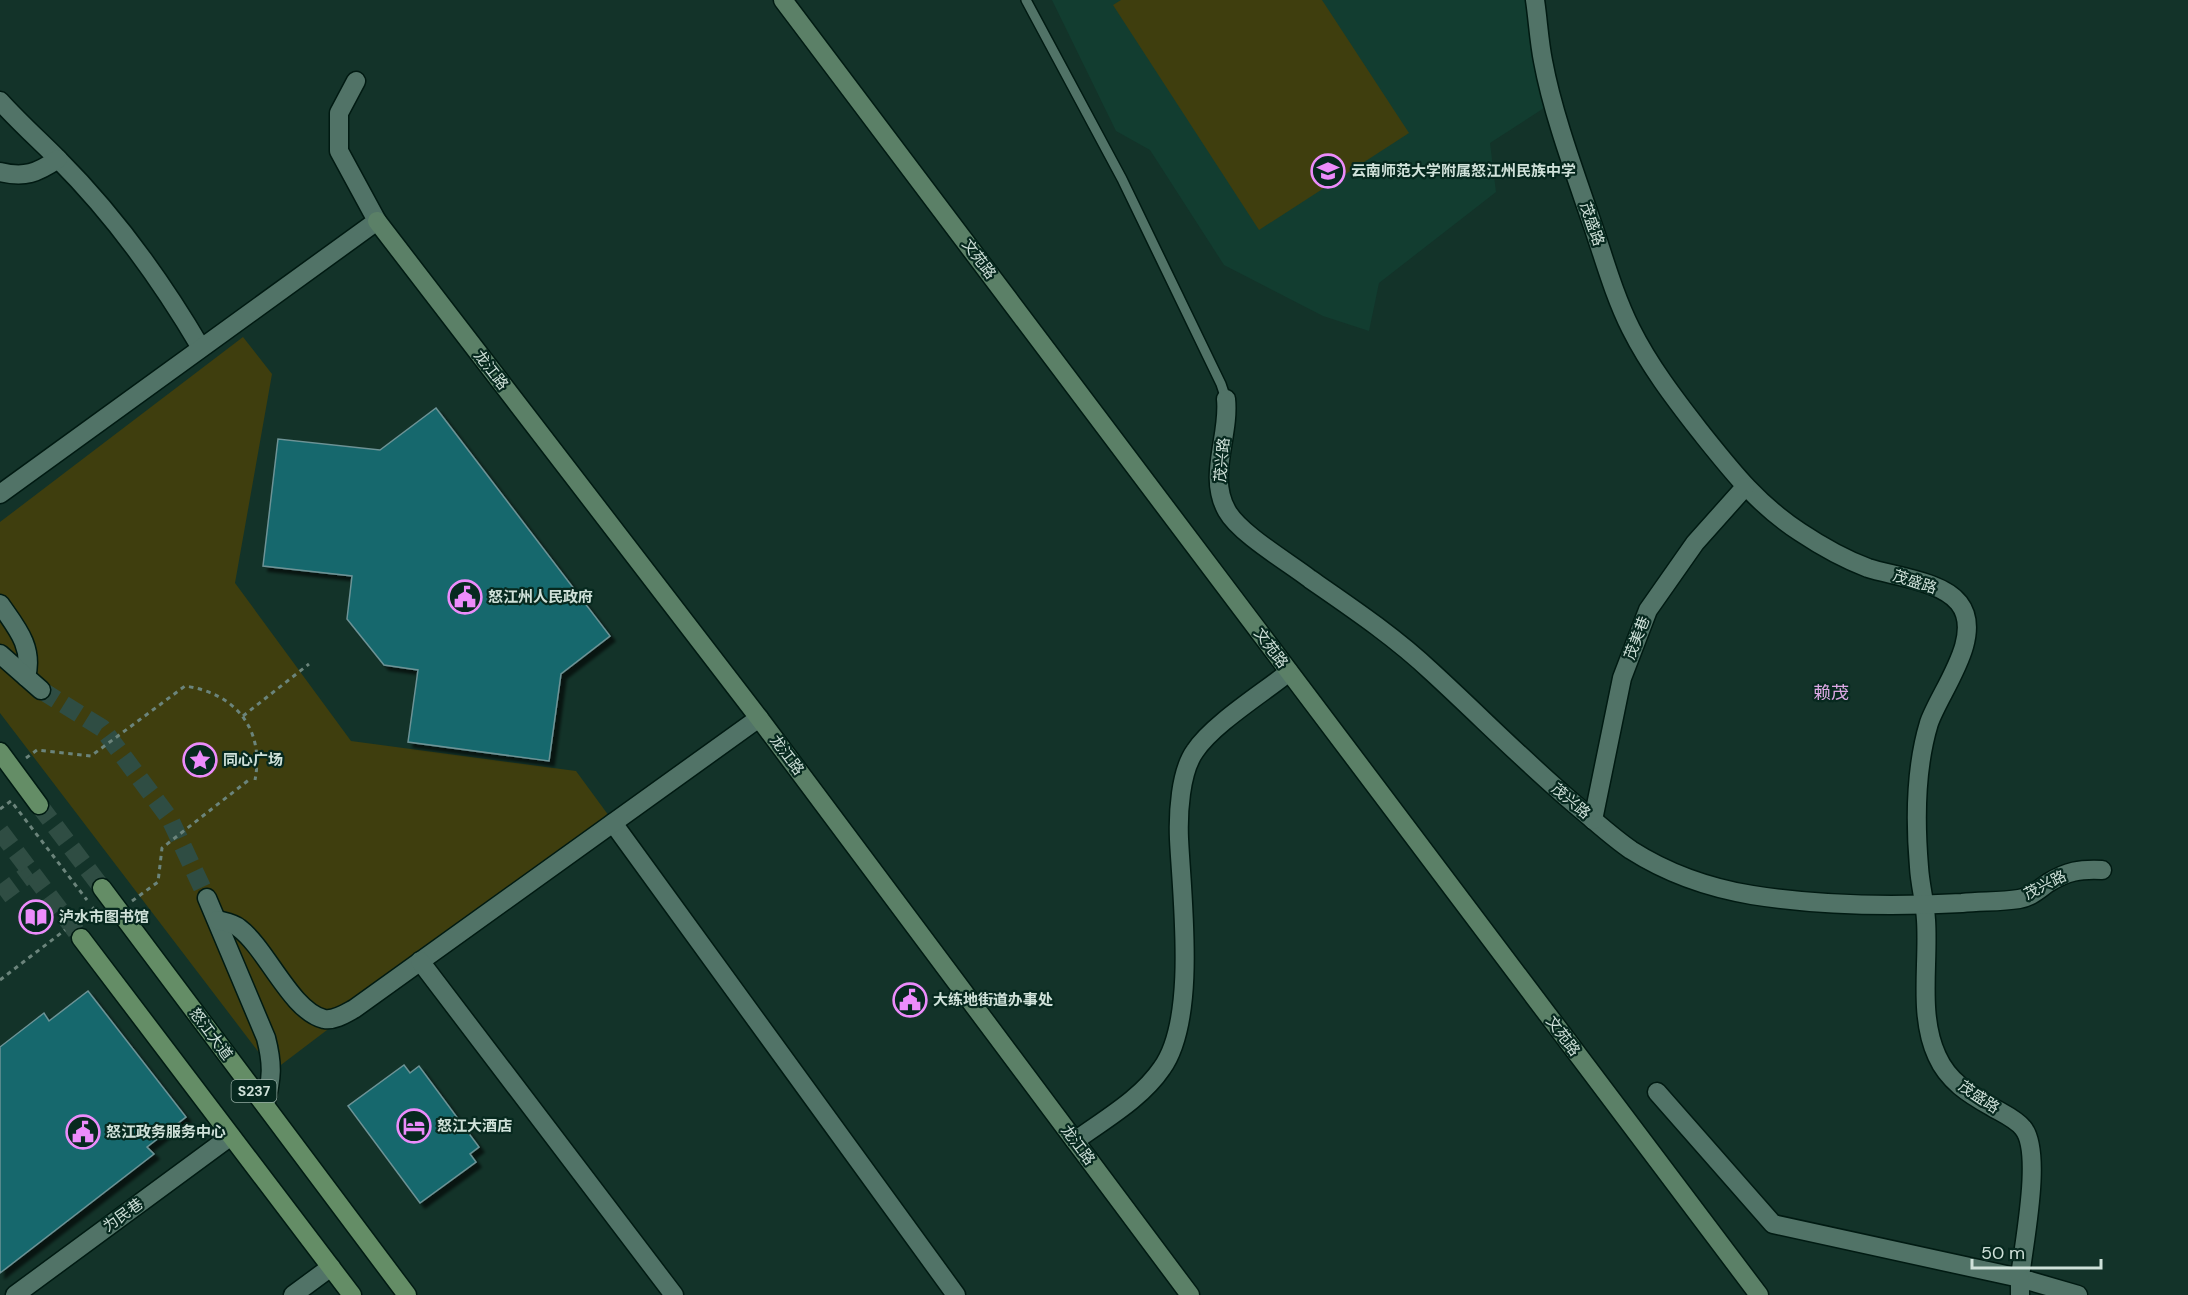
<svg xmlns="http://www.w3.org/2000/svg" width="2188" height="1295" font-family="'DM Sans','Noto Sans SC',sans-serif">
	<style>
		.built { fill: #123d30 }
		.green { fill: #3f3e0e }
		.building { fill: #13686d; stroke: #6d9396; stroke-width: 1.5; filter: url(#shadow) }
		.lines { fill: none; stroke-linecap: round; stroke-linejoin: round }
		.street-tunnel { stroke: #2f4d43; stroke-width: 18; stroke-dasharray: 18 9; stroke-linecap: butt }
		.secondary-tunnel { stroke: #2f4d43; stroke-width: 18; stroke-dasharray: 18 9; stroke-linecap: butt }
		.primary-tunnel { stroke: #2f4d43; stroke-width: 18; stroke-dasharray: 18 9; stroke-linecap: butt }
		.lane-casing { stroke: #001a12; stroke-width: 12 }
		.street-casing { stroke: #001a12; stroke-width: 21 }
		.secondary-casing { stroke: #001a12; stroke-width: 21 }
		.primary-casing { stroke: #001a12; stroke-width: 21 }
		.path { stroke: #6b847b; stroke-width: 3; stroke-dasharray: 4.5 4.5; stroke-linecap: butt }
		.lane { stroke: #517367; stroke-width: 9 }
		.street { stroke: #517367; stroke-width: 18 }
		.secondary { stroke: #5b8067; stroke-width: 18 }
		.primary { stroke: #648d66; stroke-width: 18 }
		.labels { text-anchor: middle; stroke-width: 4.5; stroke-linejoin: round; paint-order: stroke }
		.shield { fill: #07291f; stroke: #93aaa1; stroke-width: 1.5 }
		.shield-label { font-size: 14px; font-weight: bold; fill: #cfe1d9 }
		.poi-label { font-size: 15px; font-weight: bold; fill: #cfe1d9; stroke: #07291f; text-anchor: start }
		.street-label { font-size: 15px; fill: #cfe1d9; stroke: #07291f }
		.quarter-label { font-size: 18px; fill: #dda9e5; stroke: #07291f }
	</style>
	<defs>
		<filter id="shadow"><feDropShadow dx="5" dy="5" stdDeviation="1.5" flood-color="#0009"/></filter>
	</defs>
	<rect width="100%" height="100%" fill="#133329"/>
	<path class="built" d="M 1052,0 L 1527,0 L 1544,108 L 1490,143 L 1496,192 L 1379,283 L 1369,331 L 1323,316 L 1224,265 L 1150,150 L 1116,131 Z"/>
	<g class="green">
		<path d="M 1121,0 L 1322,0 L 1409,133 L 1259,230 L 1113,5 Z"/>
		<path d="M 243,337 L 272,374 L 235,583 L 351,741 L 576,771 L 609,816 L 273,1071 L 0,713 L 0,522 Z"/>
	</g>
	<g class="building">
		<path d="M 436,408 L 610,636 L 561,674 L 549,761 L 408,742 L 418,670 L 384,665 L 347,619 L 352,576 L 263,566 L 278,439 L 380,450 Z"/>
		<path d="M 88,991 L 186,1117 L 147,1147 L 154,1154 L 0,1273 L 0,1047 L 44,1013 L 49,1021 Z"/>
		<path d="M 404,1065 L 410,1073 L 419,1066 L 479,1147 L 470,1154 L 476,1162 L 420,1203 L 348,1106 Z"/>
	</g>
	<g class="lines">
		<path class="street-tunnel" d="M 41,690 L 102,728 L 170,819 L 207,898"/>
		<path class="secondary-tunnel" d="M 0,895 L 31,872"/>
		<g class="primary-tunnel">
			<path d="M 39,805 L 102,888"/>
			<path d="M 0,831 L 81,938"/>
		</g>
		<defs>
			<path id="lane" d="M 1026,0 L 1122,179 L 1221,384 L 1226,399"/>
			<g id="street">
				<path d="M 1535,0 C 1538,20 1539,41 1543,61 C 1553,115 1576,176 1594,229 C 1605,262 1615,297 1631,329 C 1649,365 1674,398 1699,430 C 1731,470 1757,504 1800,532 C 1821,546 1844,559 1868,568 C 1893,576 1942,581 1959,603 C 1985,636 1940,691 1929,723 C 1915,769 1915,820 1919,867 C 1920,885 1925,902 1926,920 C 1929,964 1918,1015 1937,1056 C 1948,1081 1969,1094 1992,1107 C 2002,1113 2016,1119 2023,1128 C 2043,1152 2023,1246 2020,1278 L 2078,1295"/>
				<path d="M 0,101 C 19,122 39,140 58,159 C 114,215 161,280 201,348"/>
				<path d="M 0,172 C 25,178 37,173 58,159"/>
				<path d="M 1226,399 C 1230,436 1207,476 1227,511 C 1240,534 1288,562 1310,579 C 1352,608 1395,637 1432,672 C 1481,717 1527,764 1578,807 C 1595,821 1612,837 1631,850 C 1667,873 1710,888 1752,895 C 1822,906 1892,907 1962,903 C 1981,901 2000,902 2019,899 C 2031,897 2038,890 2048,883 C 2067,871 2080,869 2102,870"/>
				<path d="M 0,494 L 377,221 L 339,151 L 339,113 L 356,81"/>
				<path d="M 0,604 C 16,627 34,647 26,677"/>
				<path d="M 0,654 L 41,690"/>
				<path d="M 1593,820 L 1622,678 L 1648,610 L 1695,543 L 1745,487"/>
				<path d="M 613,823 L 956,1295"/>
				<path d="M 207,898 L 266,1038 C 273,1065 272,1078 265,1105"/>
				<path d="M 217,920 C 224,922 233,923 239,928 C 267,949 291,1011 324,1019 C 334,1021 345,1014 354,1009 L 759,718"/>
				<path d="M 420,961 L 674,1295"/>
				<path d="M 1657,1092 L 1773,1224 L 2020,1278 L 2020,1295"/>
				<path d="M 1075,1141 C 1105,1119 1141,1099 1162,1068 C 1197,1019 1182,900 1179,839 C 1178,814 1180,772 1195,751 C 1213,724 1263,693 1289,672"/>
				<path d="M 15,1295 L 231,1136"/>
				<path d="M 293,1295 L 331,1267"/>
			</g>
			<g id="secondary">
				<path d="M 783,0 L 1759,1295"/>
				<path d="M 377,221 L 759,718 L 1190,1295"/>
			</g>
			<g id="primary">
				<path d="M 0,752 L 39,805"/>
				<path d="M 102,888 L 407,1295"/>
				<path d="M 81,938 L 352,1295"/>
			</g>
		</defs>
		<use href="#lane" class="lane-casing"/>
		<use href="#street" class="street-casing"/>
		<use href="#secondary" class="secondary-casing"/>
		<use href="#primary" class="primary-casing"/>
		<g class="path">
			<path d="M 243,716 L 309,664"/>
			<path d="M 26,758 L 37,750 L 91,756 L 185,686 C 235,693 265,729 255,780"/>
			<path d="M 0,809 L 11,801 L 87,900"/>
			<path d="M 132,901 L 158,882 L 162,848 L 250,779"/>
			<path d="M 78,921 L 94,909 L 91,906"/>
			<path d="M 0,980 L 65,930"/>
		</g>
		<use href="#lane" class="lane"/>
		<use href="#street" class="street"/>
		<use href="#secondary" class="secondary"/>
		<use href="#primary" class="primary"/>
	</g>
	<defs>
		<symbol id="school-ring" viewBox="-11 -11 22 22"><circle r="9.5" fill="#07291f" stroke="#ec8cfb" stroke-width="1.5"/><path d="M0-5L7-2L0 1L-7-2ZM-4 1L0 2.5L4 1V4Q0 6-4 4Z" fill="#ec8cfb"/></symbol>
		<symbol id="civic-ring" viewBox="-11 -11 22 22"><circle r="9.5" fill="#07291f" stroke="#ec8cfb" stroke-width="1.5"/><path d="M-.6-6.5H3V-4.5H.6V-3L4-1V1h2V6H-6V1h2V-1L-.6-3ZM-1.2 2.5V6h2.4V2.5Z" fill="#ec8cfb"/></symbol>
		<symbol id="sight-ring" viewBox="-11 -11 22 22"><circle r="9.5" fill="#07291f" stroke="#ec8cfb" stroke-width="1.5"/><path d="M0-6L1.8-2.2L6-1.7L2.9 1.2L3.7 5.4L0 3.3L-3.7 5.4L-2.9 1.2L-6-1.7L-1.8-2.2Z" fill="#ec8cfb"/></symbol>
		<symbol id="library-ring" viewBox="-11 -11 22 22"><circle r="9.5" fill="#07291f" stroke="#ec8cfb" stroke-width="1.5"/><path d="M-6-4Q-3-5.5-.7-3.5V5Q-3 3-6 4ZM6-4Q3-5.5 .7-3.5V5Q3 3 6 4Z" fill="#ec8cfb"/></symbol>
		<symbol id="hotel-ring" viewBox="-11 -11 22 22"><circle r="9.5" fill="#07291f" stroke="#ec8cfb" stroke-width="1.5"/><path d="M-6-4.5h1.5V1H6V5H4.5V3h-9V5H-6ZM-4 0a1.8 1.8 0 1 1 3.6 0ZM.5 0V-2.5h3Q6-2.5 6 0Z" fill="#ec8cfb"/></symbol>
	</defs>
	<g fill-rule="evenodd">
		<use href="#school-ring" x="1309" y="152" width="38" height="38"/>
		<use href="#civic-ring" x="446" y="578" width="38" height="38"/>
		<use href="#sight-ring" x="181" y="741" width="38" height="38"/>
		<use href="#library-ring" x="17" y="898" width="38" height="38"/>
		<use href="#civic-ring" x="891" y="981" width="38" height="38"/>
		<use href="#hotel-ring" x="395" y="1107" width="38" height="38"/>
		<use href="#civic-ring" x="64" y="1113" width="38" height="38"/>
	</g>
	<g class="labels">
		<rect class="shield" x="231.5" y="1080" width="45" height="22" rx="4.5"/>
		<g class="shield-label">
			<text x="254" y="1096">S237</text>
		</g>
		<g class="poi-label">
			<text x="1351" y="176">云南师范大学附属怒江州民族中学</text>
			<text x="488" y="602">怒江州人民政府</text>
			<text x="223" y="765">同心广场</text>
			<text x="59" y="922">泸水市图书馆</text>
			<text x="933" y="1005">大练地街道办事处</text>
			<text x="437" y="1131">怒江大酒店</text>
			<text x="106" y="1137">怒江政务服务中心</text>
		</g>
		<g class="street-label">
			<text transform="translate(1592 224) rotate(71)" y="5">茂盛路</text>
			<text transform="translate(979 259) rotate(53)" y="5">文苑路</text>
			<text transform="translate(491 370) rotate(52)" y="5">龙江路</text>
			<text transform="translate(1222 460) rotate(-85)" y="5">茂兴路</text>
			<text transform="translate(1915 582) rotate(18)" y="5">茂盛路</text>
			<text transform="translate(1637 638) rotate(-69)" y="5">茂美巷</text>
			<text transform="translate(1271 648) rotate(53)" y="5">文苑路</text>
			<text transform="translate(787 755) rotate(53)" y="5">龙江路</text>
			<text transform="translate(1571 801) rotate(40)" y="5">茂兴路</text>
			<text transform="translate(2045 885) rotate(-27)" y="5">茂兴路</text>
			<text transform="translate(211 1034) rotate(53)" y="5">怒江大道</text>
			<text transform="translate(1563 1036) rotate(53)" y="5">文苑路</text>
			<text transform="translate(1979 1097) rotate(34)" y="5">茂盛路</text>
			<text transform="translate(1078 1145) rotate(53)" y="5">龙江路</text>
			<text transform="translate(123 1215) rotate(-36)" y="5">为民巷</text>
		</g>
		<g class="quarter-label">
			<text x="1831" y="699">赖茂</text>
		</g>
	</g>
	<path d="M1972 1259v9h129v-9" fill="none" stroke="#cfe1d9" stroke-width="3"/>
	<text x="1981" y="1259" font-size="18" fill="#cfe1d9" stroke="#07291f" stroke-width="4.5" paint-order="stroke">50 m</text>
</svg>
